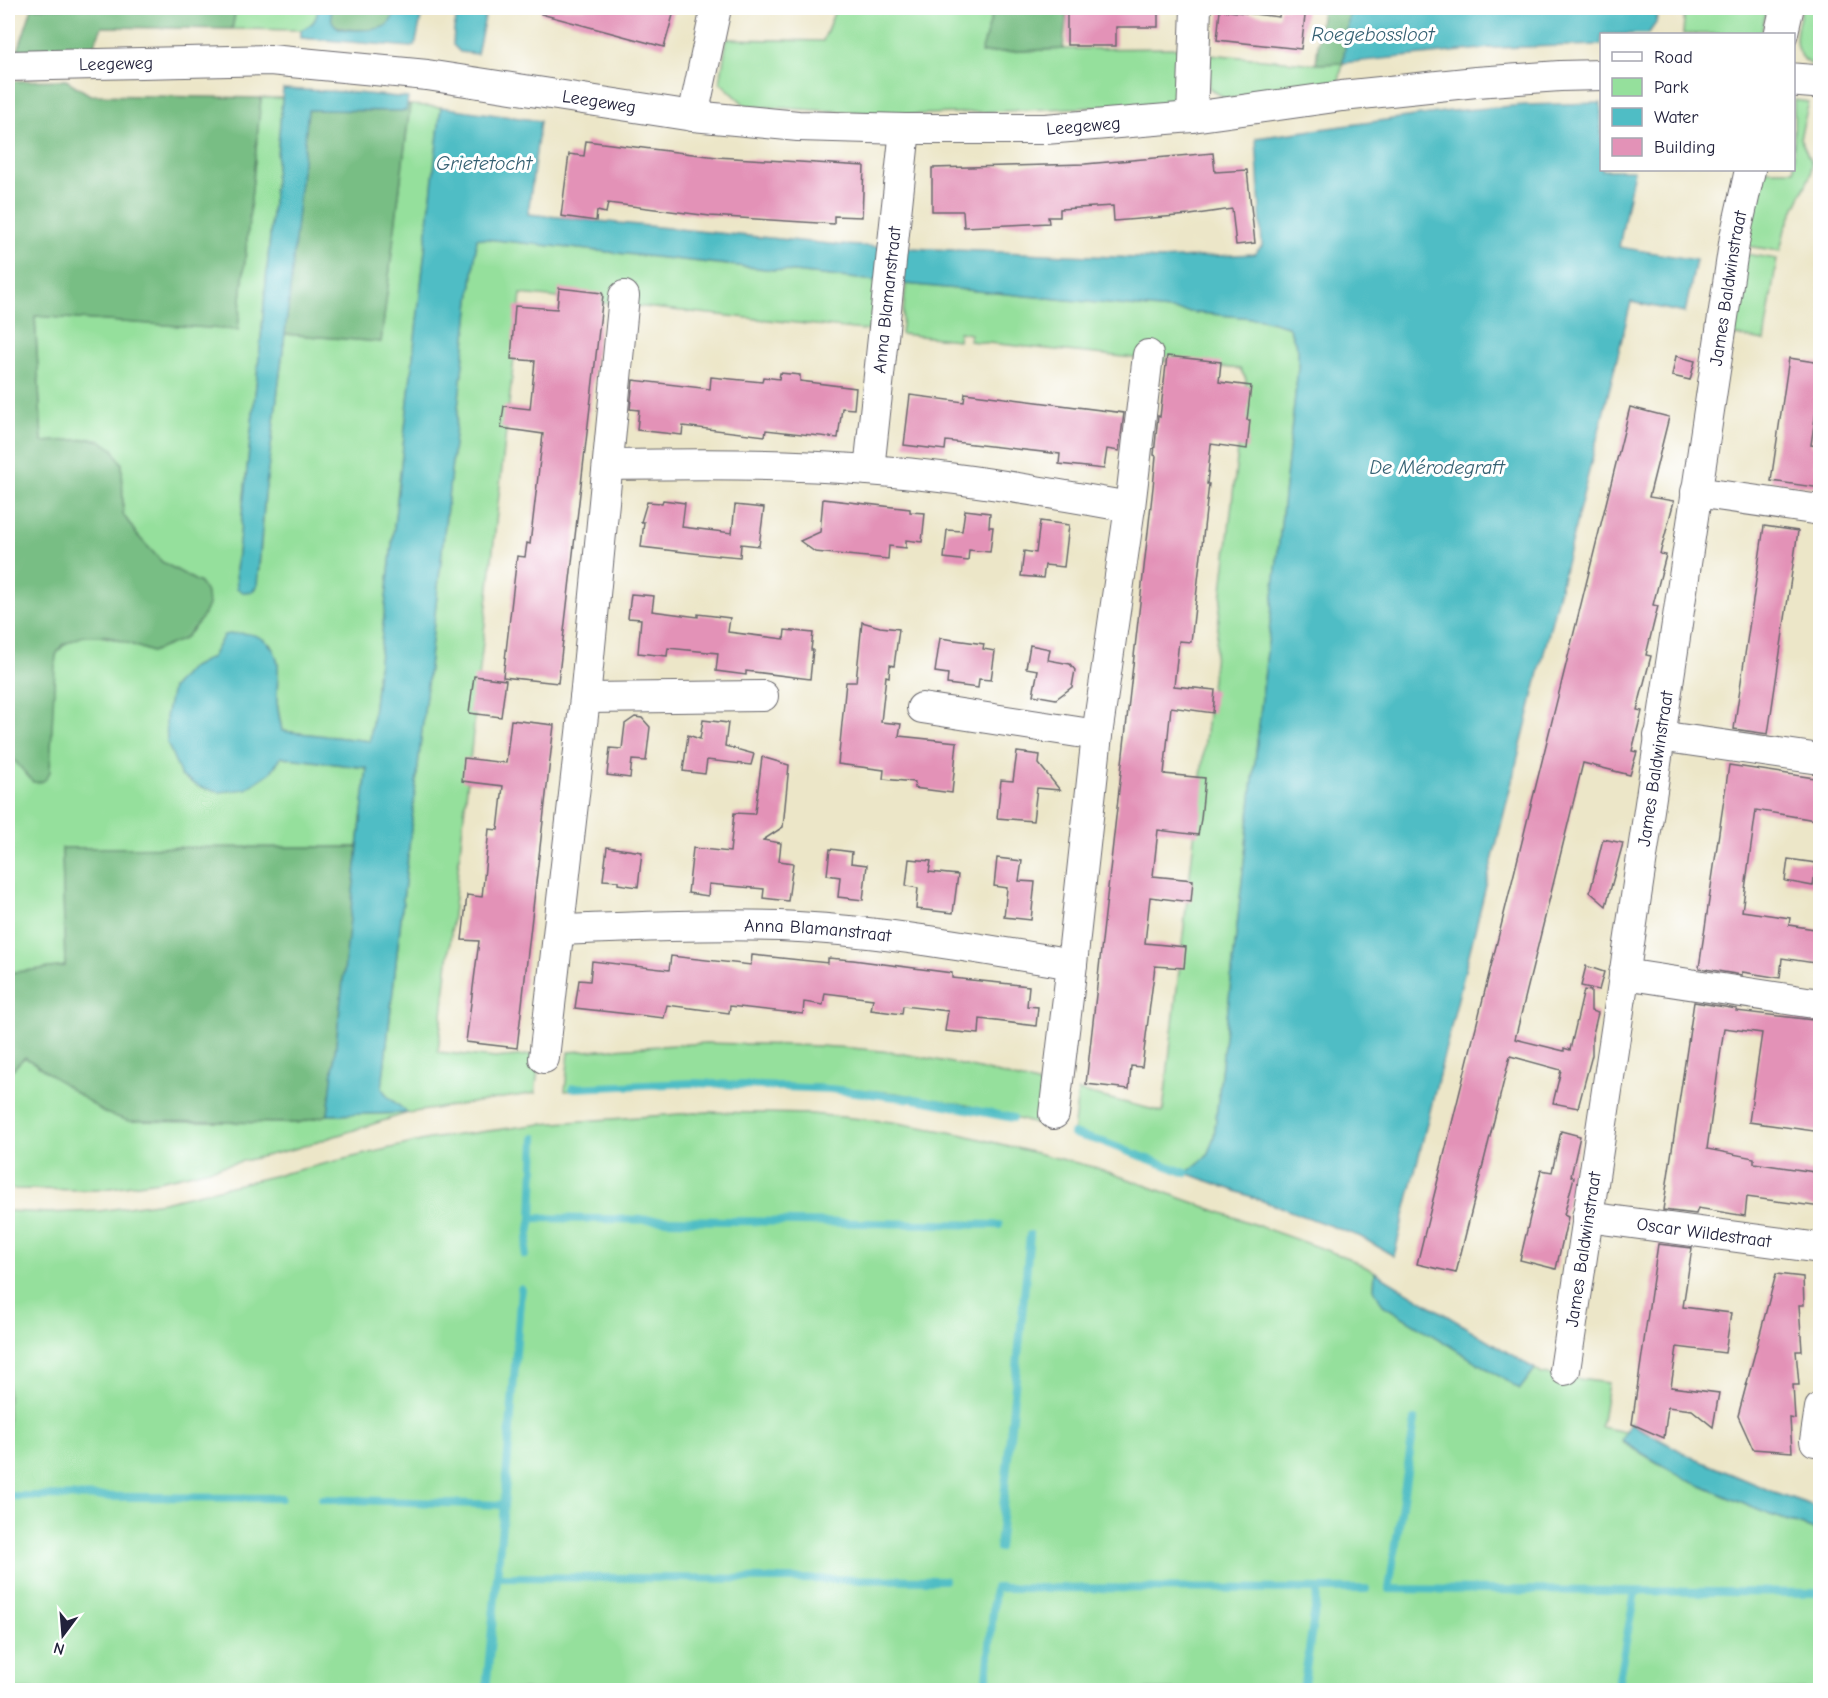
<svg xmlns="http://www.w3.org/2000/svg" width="1828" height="1698" font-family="'Comic Neue',sans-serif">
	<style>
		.green { fill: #95e09c; stroke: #5c816c; stroke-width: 1.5 }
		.forest { fill: #78be84; stroke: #4d7060; stroke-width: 1.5 }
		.water { fill: #4fbdc5; stroke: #387080; stroke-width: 1.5 }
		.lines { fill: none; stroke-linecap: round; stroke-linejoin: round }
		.stream { stroke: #4fbdc5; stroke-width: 8 }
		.building { fill: #e392b7 }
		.minor-casing { stroke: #69676c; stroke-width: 32 }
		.major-casing { stroke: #69676c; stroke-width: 35 }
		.minor { stroke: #fff; stroke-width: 30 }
		.major { stroke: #fff; stroke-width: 33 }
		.labels { text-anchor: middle; stroke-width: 6; stroke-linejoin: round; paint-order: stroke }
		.street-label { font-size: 18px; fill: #22223b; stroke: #fff }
		.water-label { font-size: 20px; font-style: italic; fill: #346072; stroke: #fff }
	</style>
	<rect width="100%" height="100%" fill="#fff"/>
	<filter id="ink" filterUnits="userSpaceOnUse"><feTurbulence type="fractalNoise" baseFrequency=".0167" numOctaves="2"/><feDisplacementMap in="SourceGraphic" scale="12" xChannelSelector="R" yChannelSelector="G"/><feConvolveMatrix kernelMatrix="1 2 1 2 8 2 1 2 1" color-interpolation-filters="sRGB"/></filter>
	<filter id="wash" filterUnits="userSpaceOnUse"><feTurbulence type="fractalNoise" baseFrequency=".008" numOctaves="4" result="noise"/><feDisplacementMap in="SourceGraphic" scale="24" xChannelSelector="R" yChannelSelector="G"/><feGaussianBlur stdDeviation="1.35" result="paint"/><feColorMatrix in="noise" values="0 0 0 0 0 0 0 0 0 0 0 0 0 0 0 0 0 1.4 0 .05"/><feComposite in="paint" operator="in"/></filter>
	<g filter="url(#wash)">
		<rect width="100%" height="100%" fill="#ece6c8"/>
		<g class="green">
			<path d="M 236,8 L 318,8 C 317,20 312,25 301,30 L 232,29 Z"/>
			<path d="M 836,8 L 994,8 L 982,53 L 1063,49 L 1181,48 L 1180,70 L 1175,104 L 903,115 L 746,106 L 720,82 L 727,39 L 823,41 Z"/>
			<path d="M 1685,8 L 1767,8 L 1761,34 L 1683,34 Z"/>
			<path d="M 1802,8 L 1820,8 L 1820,70 C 1788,54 1795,37 1802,8 Z"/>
			<path d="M 1209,54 L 1316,64 L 1343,63 L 1339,81 L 1226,99 L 1209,88 Z"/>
			<path d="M 261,98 L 282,98 L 261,339 L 236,571 L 259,570 L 265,494 L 285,334 L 381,342 L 410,105 L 441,107 L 370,741 L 282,731 L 277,702 L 278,664 L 270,644 L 224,635 L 212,657 L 189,669 L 172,688 L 271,772 L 281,757 L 367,768 L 358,847 L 62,848 L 65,967 L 8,973 L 8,753 L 33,781 L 56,655 C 76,620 122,641 152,652 L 200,583 L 162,562 L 137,535 L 123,514 L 122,464 L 91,439 L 42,442 L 35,316 L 238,330 Z"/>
			<path d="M 1794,100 L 1809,102 L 1800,138 L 1811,162 L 1811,174 L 1785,229 L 1780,251 L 1747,246 L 1760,170 L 1794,170 Z"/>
			<path d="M 477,238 L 877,281 L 872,331 L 521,294 L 438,1052 L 495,1058 L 540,1054 L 535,1093 L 408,1113 L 294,1149 L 159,1181 L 97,1190 L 8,1189 L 8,1074 L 24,1057 L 129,1121 L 297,1123 L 328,1115 L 407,1113 L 387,1096 L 382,1088 Z"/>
			<path d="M 1745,254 L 1777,259 L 1764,341 L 1732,335 Z"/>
			<path d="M 906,284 L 1262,319 L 1288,326 L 1298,349 L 1298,368 L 1214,1137 L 1207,1156 L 1186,1173 L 1103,1142 L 1073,1134 L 1078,1091 L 1163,1112 L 1246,379 L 1240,369 L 969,341 L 970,334 L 959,332 L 958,340 L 901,334 Z"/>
			<path d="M 706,1043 C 772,1045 839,1044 904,1054 C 952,1062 1000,1073 1047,1087 L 1043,1126 L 967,1105 L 896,1093 L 813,1085 L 707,1083 L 565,1091 L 569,1052 Z"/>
			<path d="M 708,1112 L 811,1114 L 892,1122 L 960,1134 L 1097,1168 L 1348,1258 L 1375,1272 L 1374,1289 L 1520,1389 L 1535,1369 L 1542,1374 L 1608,1383 L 1601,1427 L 1626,1432 L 1622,1442 L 1685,1479 L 1763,1512 L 1820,1532 L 1820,1690 L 8,1690 L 8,1211 L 48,1213 L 99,1211 L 163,1202 L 429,1139 L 541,1124 Z"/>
		</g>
		<g class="forest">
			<path d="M 32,8 L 236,8 L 232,29 L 102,27 L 93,47 L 18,51 Z"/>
			<path d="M 330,8 L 396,8 C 394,16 392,24 384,27 C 374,32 337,31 332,22 C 330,18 330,12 330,8 Z"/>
			<path d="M 994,8 L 1067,8 L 1063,49 L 981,53 Z"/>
			<path d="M 1322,8 L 1350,8 L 1343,63 L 1316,64 Z"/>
			<path d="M 66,80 L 90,95 L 261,98 L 238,330 L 35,316 L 42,442 L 91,439 L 101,441 L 113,449 L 122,464 L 123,514 L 137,535 L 162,562 L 200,583 L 207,594 L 208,605 L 202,618 L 184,639 L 152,652 L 108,636 L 83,636 L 62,645 L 56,655 L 55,666 L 50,772 C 46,780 43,784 33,782 L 8,753 L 8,81 Z"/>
			<path d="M 407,105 L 410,105 L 381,342 L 285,334 L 308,110 L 406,111 Z"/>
			<path d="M 358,847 L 328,1115 L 297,1123 L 129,1121 L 105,1113 L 25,1057 L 8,1074 L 8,973 L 65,966 L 62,848 Z"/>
		</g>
		<g class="water">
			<path d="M 318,8 L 330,8 L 332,21 C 334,25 335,26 339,28 C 349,31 380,31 387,25 C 393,20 394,14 396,8 L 423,8 L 416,42 L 414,46 L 411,47 L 301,38 L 301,30 C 312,25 317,21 318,8 Z"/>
			<path d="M 459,8 L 487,8 L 477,54 L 460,52 L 453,45 L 454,29 Z"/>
			<path d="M 1350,8 L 1658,8 L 1656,23 L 1648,34 L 1602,34 L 1601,45 L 1491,48 L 1343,63 Z"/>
			<path d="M 283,89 L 346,92 L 408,98 L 406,111 L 308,110 L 289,301 L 265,494 L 257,586 L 252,592 L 243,592 L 237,588 L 236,571 L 261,339 Z"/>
			<path d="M 1601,103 L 1602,170 L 1634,170 L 1619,247 L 1696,260 L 1685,313 L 1631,302 L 1394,1256 L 1361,1237 L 1186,1173 L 1207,1156 L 1214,1137 L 1298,368 L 1298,349 L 1288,326 L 1262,319 L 906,284 L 477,238 L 382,1088 L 387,1096 L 408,1113 L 328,1115 L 367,768 L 281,757 L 271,772 L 246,789 L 220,792 L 200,787 L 181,776 L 167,742 L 166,717 L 172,688 L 189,669 L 212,657 L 224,635 C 249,630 273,635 278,664 C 279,677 276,690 277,702 C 278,712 280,721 282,731 L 370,741 L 441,107 L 540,121 L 528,214 L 840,245 L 1160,259 L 1254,254 L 1262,246 L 1256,138 L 1451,111 L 1525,105 Z"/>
			<path d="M 1375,1272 L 1535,1369 L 1520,1389 L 1383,1305 L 1374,1289 Z"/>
			<path d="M 1630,1423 L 1695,1459 L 1771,1491 L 1820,1508 L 1820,1532 L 1763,1512 L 1685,1479 L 1622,1441 Z"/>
		</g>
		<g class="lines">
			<g class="stream">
				<path d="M 573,1088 L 694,1083 L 830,1089 L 921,1100 L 1013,1118"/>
				<path d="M 1073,1134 L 1103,1142 L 1186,1173"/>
				<path d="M 532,1218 L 999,1225"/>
				<path d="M 525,1255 L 532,1218 L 535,1138"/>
				<path d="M 1415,1420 L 1389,1589 L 1820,1593"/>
				<path d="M 8,1496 L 281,1498"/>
				<path d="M 322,1499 L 504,1505"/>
				<path d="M 999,1548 L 1030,1235"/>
				<path d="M 498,1577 L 944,1580"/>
				<path d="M 486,1690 L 504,1505 L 521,1289"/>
				<path d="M 986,1690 L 995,1588 L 1366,1589"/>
				<path d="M 1303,1690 L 1318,1589"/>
				<path d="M 1617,1690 L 1635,1592"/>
			</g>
		</g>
		<g id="blocks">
			<g class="building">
				<path d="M 541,8 L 675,8 L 664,47 L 541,14 Z"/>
				<path d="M 1067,8 L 1158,8 L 1158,27 L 1116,27 L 1116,46 L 1076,46 L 1076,45 L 1067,45 Z"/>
				<path d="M 1280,8 L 1306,8 L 1301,49 L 1217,40 L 1220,10 L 1279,17 Z"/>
				<path d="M 586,141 L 717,157 L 864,166 L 862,217 L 834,216 L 834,224 L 710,216 L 608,203 L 606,213 L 597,211 L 596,221 L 561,216 L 569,154 L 584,156 Z"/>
				<path d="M 1213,153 L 1215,172 L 1247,170 L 1255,243 L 1236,245 L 1232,209 L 1190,215 L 1114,221 L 1113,206 L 1060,209 L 1060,217 L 1048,217 L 1049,223 L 964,227 L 963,211 L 932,211 L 932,168 L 1085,164 Z"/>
				<path d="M 559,288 L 602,293 L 603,295 L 558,683 L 503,677 L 517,556 L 525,557 L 527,543 L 530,544 L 543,434 L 501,428 L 504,406 L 530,409 L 535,361 L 511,359 L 515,306 L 557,309 Z"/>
				<path d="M 1167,356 L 1221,362 L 1219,382 L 1251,386 L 1247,420 L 1250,420 L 1247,449 L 1211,444 L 1207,484 L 1209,484 L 1191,642 L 1179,641 L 1174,686 L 1215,690 L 1213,713 L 1171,707 L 1164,774 L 1205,778 L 1201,819 L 1198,835 L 1158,830 L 1153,876 L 1193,880 L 1191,902 L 1150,897 L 1145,943 L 1186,947 L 1184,968 L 1155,966 L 1142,1067 L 1131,1066 L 1129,1089 L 1086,1084 L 1153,487 L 1156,456 L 1154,455 L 1158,416 L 1160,417 Z"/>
				<path d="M 1676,356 L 1695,361 L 1690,380 L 1672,376 Z"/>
				<path d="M 1789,358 L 1821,363 L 1821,404 L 1817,404 L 1811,445 L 1818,446 L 1815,466 L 1821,467 L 1821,488 L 1771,481 Z"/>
				<path d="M 780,373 L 800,375 L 800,381 L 856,388 L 854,409 L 842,408 L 838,438 L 766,430 L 765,436 L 683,426 L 682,435 L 637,430 L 639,410 L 630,409 L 633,380 L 710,389 L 711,377 L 762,382 L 763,377 L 779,379 Z"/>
				<path d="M 965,393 L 1124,413 L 1119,451 L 1107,449 L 1104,469 L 1059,464 L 1060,454 L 946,441 L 945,450 L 904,445 L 910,395 L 964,402 Z"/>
				<path d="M 1630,407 L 1669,417 L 1649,497 L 1674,501 L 1660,554 L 1666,555 L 1653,605 L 1658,606 L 1646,655 L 1651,656 L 1637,710 L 1642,711 L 1632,751 L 1637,752 L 1630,775 L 1583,763 L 1515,1039 L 1564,1051 L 1564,1048 L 1570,1050 L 1584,990 L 1591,991 L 1591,1011 L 1598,1013 L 1592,1038 L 1592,1055 L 1578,1108 L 1553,1103 L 1561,1070 L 1510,1056 L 1456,1273 L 1417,1264 Z"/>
				<path d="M 823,499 L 910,509 L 910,512 L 925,513 L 922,542 L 906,540 L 906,548 L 889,546 L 888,559 L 815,552 L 800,541 L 820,532 Z"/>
				<path d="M 663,500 L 685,503 L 682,527 L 732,533 L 735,505 L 764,508 L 759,546 L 741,544 L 740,557 L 718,555 L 718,556 L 641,547 L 644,522 L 641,522 L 647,502 L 662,503 Z"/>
				<path d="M 965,510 L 990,513 L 989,527 L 993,527 L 990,552 L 969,550 L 968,561 L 944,558 L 947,530 L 962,531 Z"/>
				<path d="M 1040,521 L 1069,525 L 1064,567 L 1045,565 L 1043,578 L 1021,576 L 1024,551 L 1036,553 Z"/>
				<path d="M 1764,526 L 1798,531 L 1768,734 L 1734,729 Z"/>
				<path d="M 631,594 L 654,596 L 652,611 L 698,617 L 698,614 L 730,618 L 728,632 L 784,639 L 785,630 L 813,633 L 811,650 L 813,650 L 810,679 L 746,671 L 746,675 L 716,671 L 718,653 L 668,648 L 667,656 L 638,653 L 641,619 L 628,618 Z"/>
				<path d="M 862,622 L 880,627 L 899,629 L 894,666 L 890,665 L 889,677 L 886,676 L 881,722 L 901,724 L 899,736 L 957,742 L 952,793 L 914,788 L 915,782 L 883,779 L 884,770 L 838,764 L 846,682 L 856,682 Z"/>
				<path d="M 940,638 L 984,644 L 983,649 L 995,651 L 991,680 L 979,679 L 978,688 L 947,684 L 948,674 L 935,672 Z"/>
				<path d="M 1030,645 L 1050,649 L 1048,660 L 1070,664 L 1075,670 L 1072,687 L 1056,699 L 1033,695 L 1038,670 L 1026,668 Z"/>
				<path d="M 474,676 L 506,680 L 501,717 L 469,713 Z"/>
				<path d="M 635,717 L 642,718 L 650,727 L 646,761 L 632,760 L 630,778 L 607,775 L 610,748 L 622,749 L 625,724 Z"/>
				<path d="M 511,720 L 554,725 L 517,1048 L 466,1042 L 479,941 L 462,940 L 467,895 L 482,897 L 489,829 L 498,830 L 503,786 L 462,781 L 464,758 L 506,763 Z"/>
				<path d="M 703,720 L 728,723 L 725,746 L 754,754 L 751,765 L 707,760 L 705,774 L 683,771 L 688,735 L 700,739 Z"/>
				<path d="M 1017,752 L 1040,755 L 1039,764 L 1060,790 L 1037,788 L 1033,821 L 997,818 L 1001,780 L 1013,781 Z"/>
				<path d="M 762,757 L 789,765 L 783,827 L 763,840 L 781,843 L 779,861 L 793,863 L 788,901 L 763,898 L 764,889 L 709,884 L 708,896 L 688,893 L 693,848 L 730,852 L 734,813 L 754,814 L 755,812 Z"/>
				<path d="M 1729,765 L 1821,779 L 1821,821 L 1756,810 L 1742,911 L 1790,918 L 1789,925 L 1821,930 L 1821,964 L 1782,958 L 1780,978 L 1742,972 L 1742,975 L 1699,968 Z"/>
				<path d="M 1603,839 L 1623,843 L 1606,906 L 1590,892 Z"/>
				<path d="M 607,847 L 642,852 L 638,887 L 618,884 L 618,881 L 603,880 Z"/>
				<path d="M 830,849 L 852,852 L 851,863 L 867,865 L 863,900 L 838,897 L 840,877 L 827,875 Z"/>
				<path d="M 997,858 L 1022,861 L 1019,881 L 1035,882 L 1031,920 L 1004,917 L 1007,888 L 994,886 Z"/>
				<path d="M 909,859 L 931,861 L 929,872 L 958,875 L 953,913 L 916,909 L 918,888 L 906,886 Z"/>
				<path d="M 1788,859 L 1816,863 L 1813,886 L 1785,881 Z"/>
				<path d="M 752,955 L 828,963 L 828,958 L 853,960 L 952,973 L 952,978 L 1029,986 L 1027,1006 L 1038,1007 L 1036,1026 L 980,1019 L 979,1034 L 945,1031 L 948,1011 L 903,1006 L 902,1014 L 871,1010 L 873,999 L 825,993 L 823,1005 L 804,1002 L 803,1014 L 730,1006 L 729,1013 L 667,1005 L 664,1018 L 575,1008 L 579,980 L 590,981 L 592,961 L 669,970 L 671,956 L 751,965 Z"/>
				<path d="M 1586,966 L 1604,972 L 1599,990 L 1581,986 Z"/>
				<path d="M 1694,1002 L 1737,1009 L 1736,1011 L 1821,1021 L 1821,1132 L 1749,1122 L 1762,1033 L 1724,1028 L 1707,1149 L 1754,1158 L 1754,1163 L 1821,1173 L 1821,1207 L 1747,1197 L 1745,1216 L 1698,1208 L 1696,1214 L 1663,1210 Z"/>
				<path d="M 1561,1131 L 1580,1136 L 1571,1176 L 1574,1177 L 1564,1215 L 1568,1217 L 1556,1269 L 1520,1260 L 1541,1170 L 1552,1172 Z"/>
				<path d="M 1658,1244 L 1692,1248 L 1683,1307 L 1731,1313 L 1725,1353 L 1677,1347 L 1671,1387 L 1719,1393 L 1713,1427 L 1692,1410 L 1668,1407 L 1664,1438 L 1632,1424 Z"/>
				<path d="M 1776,1274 L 1803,1277 L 1804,1305 L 1799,1305 L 1802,1351 L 1796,1351 L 1799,1385 L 1793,1385 L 1795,1419 L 1790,1418 L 1792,1452 L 1753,1449 L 1738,1416 Z"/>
			</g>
		</g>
	</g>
	<g filter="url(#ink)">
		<use href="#blocks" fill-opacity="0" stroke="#69676c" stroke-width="1.5"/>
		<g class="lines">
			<defs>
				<g id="minor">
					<path id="s1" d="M 8,66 L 270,60 L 427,75 L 693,116 L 798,126 L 905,129 L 1045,129 L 1192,117 L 1342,96 L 1476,82 L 1560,76 L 1602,75"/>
					<path d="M 693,116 L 716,8"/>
					<path d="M 1192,117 L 1196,8"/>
					<path d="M 608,465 C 694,464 781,463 868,470 C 956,476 1043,492 1130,507"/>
					<path id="s2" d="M 869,470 L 905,129"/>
					<path d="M 1696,492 L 1820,510"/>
					<path d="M 585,698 L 763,696"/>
					<path d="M 922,708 L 1097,735"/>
					<path d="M 1659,736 L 1820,759"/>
					<path id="s3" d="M 560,930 C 633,927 706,924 779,926 C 878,930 975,948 1072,964"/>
					<path d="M 1624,974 L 1820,1004"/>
					<path d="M 544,1058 L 585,698 L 624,296"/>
					<path d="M 1054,1114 L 1072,964 L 1097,735 L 1130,507 L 1148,355"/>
					<path id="s4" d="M 1587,1217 L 1820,1248"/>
					<path id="s5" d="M 1565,1370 L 1735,237 L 1750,170"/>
					<path d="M 1815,1441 L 1820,1408"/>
				</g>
				<g id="major">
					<path d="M 1781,34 L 1787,8"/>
					<path d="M 1794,80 L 1820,82"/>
				</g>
			</defs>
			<use href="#minor" class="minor-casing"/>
			<use href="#major" class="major-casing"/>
			<use href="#minor" class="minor"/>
			<use href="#major" class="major"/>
		</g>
	</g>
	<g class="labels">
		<g class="street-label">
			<text dy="6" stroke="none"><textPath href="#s1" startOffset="108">Leegeweg</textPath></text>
			<text dy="6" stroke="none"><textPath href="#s1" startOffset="594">Leegeweg</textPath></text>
			<text dy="6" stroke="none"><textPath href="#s1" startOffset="1080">Leegeweg</textPath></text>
			<text dy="6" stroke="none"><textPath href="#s5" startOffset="1094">James Baldwinstraat</textPath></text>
			<text dy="6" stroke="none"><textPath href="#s2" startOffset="171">Anna Blamanstraat</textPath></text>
			<text dy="6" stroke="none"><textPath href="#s5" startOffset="608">James Baldwinstraat</textPath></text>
			<text dy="6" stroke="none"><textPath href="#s3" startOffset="258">Anna Blamanstraat</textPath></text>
			<text dy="6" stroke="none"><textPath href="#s4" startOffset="118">Oscar Wildestraat</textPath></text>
			<text dy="6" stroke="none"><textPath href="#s5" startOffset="122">James Baldwinstraat</textPath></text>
		</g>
		<g class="water-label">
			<text x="1373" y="41">Roegebossloot</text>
			<text x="484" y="170">Grietetocht</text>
			<text x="1437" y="474">De Mérodegraft</text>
		</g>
	</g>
	<rect width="1828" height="1698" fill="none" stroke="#fff" stroke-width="30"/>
	<rect x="1600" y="33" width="195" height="138" fill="#ffffff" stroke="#a7a7b1" stroke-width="1.5"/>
	<rect x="1612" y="52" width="30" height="9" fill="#ffffff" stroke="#a7a7b1" stroke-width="1.5"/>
	<text x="1654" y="63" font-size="18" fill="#22223b">Road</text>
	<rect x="1612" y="78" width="30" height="18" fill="#95e09c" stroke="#a7a7b1" stroke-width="1.5"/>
	<text x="1654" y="93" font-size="18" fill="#22223b">Park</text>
	<rect x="1612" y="108" width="30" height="18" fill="#4fbdc5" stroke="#a7a7b1" stroke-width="1.5"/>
	<text x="1654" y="123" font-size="18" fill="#22223b">Water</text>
	<rect x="1612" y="138" width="30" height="18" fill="#e392b7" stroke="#a7a7b1" stroke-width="1.5"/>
	<text x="1654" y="153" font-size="18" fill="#22223b">Building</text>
	<g transform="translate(63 1635) rotate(196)" stroke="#ffffff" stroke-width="4.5" paint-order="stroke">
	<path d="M0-4.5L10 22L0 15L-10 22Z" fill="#22223b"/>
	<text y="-9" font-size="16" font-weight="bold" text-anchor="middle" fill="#22223b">N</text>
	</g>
</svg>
